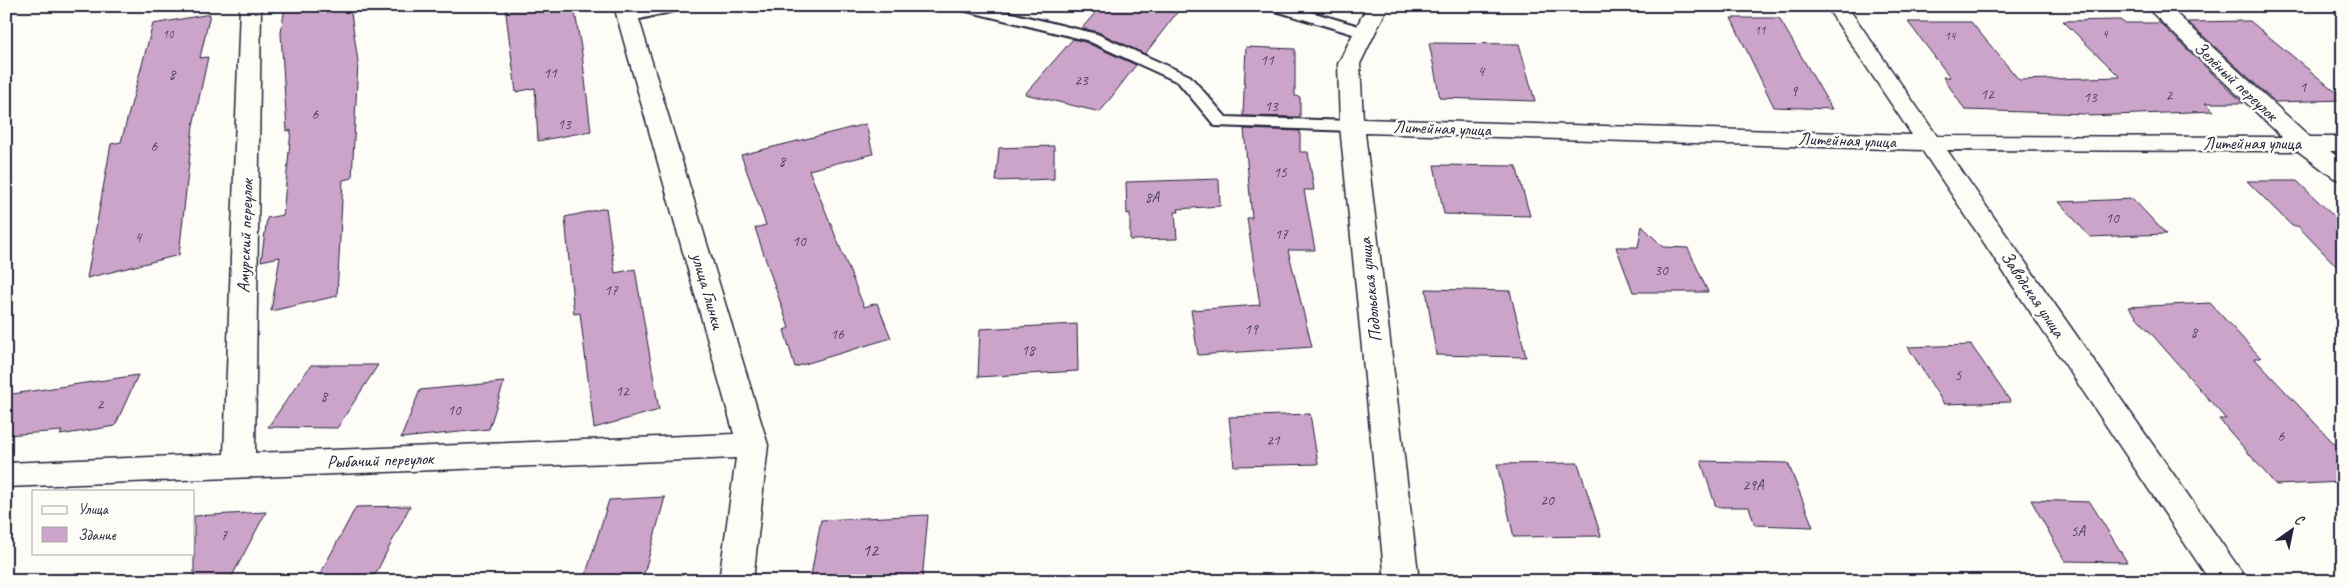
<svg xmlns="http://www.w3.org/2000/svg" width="2349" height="587" font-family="Caveat,sans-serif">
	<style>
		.building { fill: #cda4c9; stroke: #22223b }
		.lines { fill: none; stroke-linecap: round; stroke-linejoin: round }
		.service-casing { stroke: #22223b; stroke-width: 4 }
		.minor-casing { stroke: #22223b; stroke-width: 3 }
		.service { fill: #fdfcf7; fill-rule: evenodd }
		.minor { fill: #fdfcf7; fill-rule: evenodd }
		.labels { text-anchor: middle; stroke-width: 5; stroke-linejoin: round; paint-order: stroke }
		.far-number-label { font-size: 12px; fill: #4d425e }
		.number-label { font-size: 15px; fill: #4d425e }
		.street-label { font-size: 18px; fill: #22223b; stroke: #fdfcf7 }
		.near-number-label { font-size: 18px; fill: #4d425e }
	</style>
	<rect width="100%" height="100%" fill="#fdfcf7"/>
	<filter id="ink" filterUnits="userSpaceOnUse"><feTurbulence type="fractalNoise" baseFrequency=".02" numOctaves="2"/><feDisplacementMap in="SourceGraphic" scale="10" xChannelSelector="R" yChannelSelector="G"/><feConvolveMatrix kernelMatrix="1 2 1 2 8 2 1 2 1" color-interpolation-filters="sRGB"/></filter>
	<g filter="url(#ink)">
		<g class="building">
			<path d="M 285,6 L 350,6 L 358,62 L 352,178 L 343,180 L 337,296 L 271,311 L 280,257 L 261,261 L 267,218 L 283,215 L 291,130 L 287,131 L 281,33 Z"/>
			<path d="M 505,6 L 574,6 L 582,54 L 591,131 L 538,141 L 535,88 L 516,92 Z"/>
			<path d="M 1101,6 L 1182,6 L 1145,54 L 1098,32 L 1082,28 Z"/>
			<path d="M 210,14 L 200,58 L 208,57 L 193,126 L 179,255 L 87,278 L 111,144 L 121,142 L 153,24 Z"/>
			<path d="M 1731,18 L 1779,18 L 1832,109 L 1774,107 Z"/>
			<path d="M 2120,20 L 2124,23 L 2160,23 L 2243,103 L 2205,103 L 2214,111 L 2089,116 L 2086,114 L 1965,110 L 1943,77 L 1950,77 L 1908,22 L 1971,22 L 2019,80 L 2120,77 L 2063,21 Z"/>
			<path d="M 2250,21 L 2343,98 L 2343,100 L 2275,102 L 2188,22 Z"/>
			<path d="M 1073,39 L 1085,42 L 1136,65 L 1100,112 L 1025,94 Z"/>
			<path d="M 1429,43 L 1519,44 L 1535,101 L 1440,98 Z"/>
			<path d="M 1246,47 L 1295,49 L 1295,96 L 1300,97 L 1300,117 L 1243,116 Z"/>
			<path d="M 866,124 L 873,154 L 809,170 L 864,307 L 877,303 L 891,338 L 795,367 L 784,330 L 789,328 L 755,228 L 766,225 L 741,155 Z"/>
			<path d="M 1244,129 L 1300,131 L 1300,152 L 1308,152 L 1314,190 L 1304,190 L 1315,250 L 1288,250 L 1312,347 L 1198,355 L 1191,310 L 1260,305 L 1247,218 L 1252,218 Z"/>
			<path d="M 1054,146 L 1054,179 L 996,181 L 999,148 Z"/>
			<path d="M 1434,165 L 1516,166 L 1530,216 L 1444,214 Z"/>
			<path d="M 1219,179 L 1220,206 L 1178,209 L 1179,212 L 1175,212 L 1177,239 L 1130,240 L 1130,213 L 1127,214 L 1126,182 Z"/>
			<path d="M 2247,181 L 2297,181 L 2343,225 L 2343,273 L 2298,226 L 2292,226 Z"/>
			<path d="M 2133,199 L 2166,234 L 2090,237 L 2059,202 Z"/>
			<path d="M 606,208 L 615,273 L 635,269 L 659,410 L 594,428 L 580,313 L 574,314 L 565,217 Z"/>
			<path d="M 1642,226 L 1663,247 L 1688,248 L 1708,292 L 1633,292 L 1616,247 L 1638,247 Z"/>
			<path d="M 1426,289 L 1510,291 L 1526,357 L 1436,355 Z"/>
			<path d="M 2210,303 L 2261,358 L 2254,358 L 2343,453 L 2343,482 L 2276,485 L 2219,419 L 2226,419 L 2128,307 Z"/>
			<path d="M 1077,324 L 1078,371 L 978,377 L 980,329 Z"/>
			<path d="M 1971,345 L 2011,402 L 1944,404 L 1908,347 Z"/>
			<path d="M 311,365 L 378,365 L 337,428 L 268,427 Z"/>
			<path d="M 138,375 L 115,426 L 60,435 L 62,431 L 6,435 L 6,395 Z"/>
			<path d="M 504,382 L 489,429 L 401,438 L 420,390 Z"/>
			<path d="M 1310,414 L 1318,464 L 1234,466 L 1229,417 Z"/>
			<path d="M 1701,461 L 1788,463 L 1813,527 L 1755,525 L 1749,507 L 1716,507 Z"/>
			<path d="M 1578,463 L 1601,536 L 1514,537 L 1497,464 Z"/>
			<path d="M 665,497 L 644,574 L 585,577 L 609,500 Z"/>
			<path d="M 2031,500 L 2090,502 L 2127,562 L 2065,561 Z"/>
			<path d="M 410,506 L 375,575 L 319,576 L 356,507 Z"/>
			<path d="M 266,512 L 231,578 L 194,580 L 194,516 Z"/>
			<path d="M 928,515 L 922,581 L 810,581 L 821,520 Z"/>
		</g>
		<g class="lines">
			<defs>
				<g id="service">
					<path d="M 655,6 L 685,6 L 683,9 L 627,22 L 622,20 L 619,17 L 622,14 Z"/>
					<path d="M 956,6 L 983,6 L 1097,34 L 1190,76 L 1226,117 L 1352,121 L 1358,122 L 1361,126 L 1358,130 L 1352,131 L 1215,126 L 1178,82 L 1086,40 L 958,9 Z"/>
					<path d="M 1267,6 L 1291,6 L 1369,29 L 1371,32 L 1369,35 L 1363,37 L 1269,9 Z"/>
				</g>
				<g id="minor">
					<path d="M 240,6 L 261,6 L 255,453 L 734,434 L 614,6 L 635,6 L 768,445 L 753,581 L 719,581 L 736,458 L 6,487 L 6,463 L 224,454 Z"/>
					<path d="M 1367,6 L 1388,6 L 1360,64 L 1363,119 L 1912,135 L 1826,6 L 1847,6 L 1937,136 L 2282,137 L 2145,6 L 2168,6 L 2310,137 L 2343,137 L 2343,151 L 2330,151 L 2343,161 L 2343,181 L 2334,178 L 2298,151 L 1947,150 L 2241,571 L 2246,581 L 2210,581 L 1922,150 L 1365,133 L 1419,581 L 1385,581 L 1340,126 L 1338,64 Z"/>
				</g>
			</defs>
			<use href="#service" class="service-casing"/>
			<use href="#minor" class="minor-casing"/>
			<use href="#service" class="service"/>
			<use href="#minor" class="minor"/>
		</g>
	</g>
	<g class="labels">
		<g class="far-number-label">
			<text x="1760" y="34">11</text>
			<text x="168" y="38">10</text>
			<text x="2105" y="38">4</text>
			<text x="1950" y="40">14</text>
		</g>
		<g class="number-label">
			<text x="1267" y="65">11</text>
			<text x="1481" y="76">4</text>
			<text x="550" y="78">11</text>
			<text x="172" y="79">8</text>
			<text x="1081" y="85">23</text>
			<text x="2303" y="92">1</text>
			<text x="1794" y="96">9</text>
			<text x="1987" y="99">12</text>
			<text x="2169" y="100">2</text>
			<text x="2090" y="102">13</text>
			<text x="1271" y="111">13</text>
			<text x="315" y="119">6</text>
			<text x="564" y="129">13</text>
			<text x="154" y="151">6</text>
			<text x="782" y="166">8</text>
			<text x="1280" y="177">15</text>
			<text x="1152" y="202">8А</text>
			<text x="2112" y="223">10</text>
			<text x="1281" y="239">17</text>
			<text x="138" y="242">4</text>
			<text x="799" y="246">10</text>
			<text x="1661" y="275">30</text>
			<text x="611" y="295">17</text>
			<text x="1251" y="334">19</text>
			<text x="2194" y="337">8</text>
			<text x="837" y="339">16</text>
			<text x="1028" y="355">18</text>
			<text x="1958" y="380">5</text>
			<text x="622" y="396">12</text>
			<text x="324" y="401">8</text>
			<text x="100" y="409">2</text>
			<text x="454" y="415">10</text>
			<text x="2281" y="441">6</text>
			<text x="1273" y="445">21</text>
			<text x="1753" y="490">29А</text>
			<text x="1547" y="505">20</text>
			<text x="2078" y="536">5А</text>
			<text x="224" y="540">7</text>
		</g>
		<g class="street-label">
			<text transform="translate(2236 81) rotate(43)" y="6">Зелёный переулок</text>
			<text transform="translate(1442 128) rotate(2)" y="6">Литейная улица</text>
			<text transform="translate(1847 140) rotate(2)" y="6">Литейная улица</text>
			<text x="2252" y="149">Литейная улица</text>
			<text transform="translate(245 236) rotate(-88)" y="6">Амурский переулок</text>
			<text transform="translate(1370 290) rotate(-96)" y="6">Подольская улица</text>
			<text transform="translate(708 291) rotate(74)" y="6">улица Глинки</text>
			<text transform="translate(2033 294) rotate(56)" y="6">Заводская улица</text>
			<text transform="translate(380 460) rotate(-2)" y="6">Рыбачий переулок</text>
		</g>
		<g class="near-number-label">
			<text x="870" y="556">12</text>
		</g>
	</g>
	<rect width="2349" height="587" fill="none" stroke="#fdfcf7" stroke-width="25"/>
	<rect x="12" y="12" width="2324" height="562" fill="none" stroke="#22223b" stroke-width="2" filter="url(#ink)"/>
	<rect x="32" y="490" width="162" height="65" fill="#fdfcf7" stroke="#a5a5ac"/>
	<rect x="42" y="506" width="25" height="8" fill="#fdfcf7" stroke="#a5a5ac"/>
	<text x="78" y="514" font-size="15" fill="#22223b">Улица</text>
	<rect x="42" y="527" width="25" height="15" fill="#cda4c9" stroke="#a5a5ac"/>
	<text x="78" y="540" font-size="15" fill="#22223b">Здание</text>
	<g transform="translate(2292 530) rotate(33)" stroke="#fdfcf7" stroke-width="4" paint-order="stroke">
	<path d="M0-4L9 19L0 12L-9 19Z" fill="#22223b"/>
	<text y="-8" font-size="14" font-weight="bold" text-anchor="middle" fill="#22223b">С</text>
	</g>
</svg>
